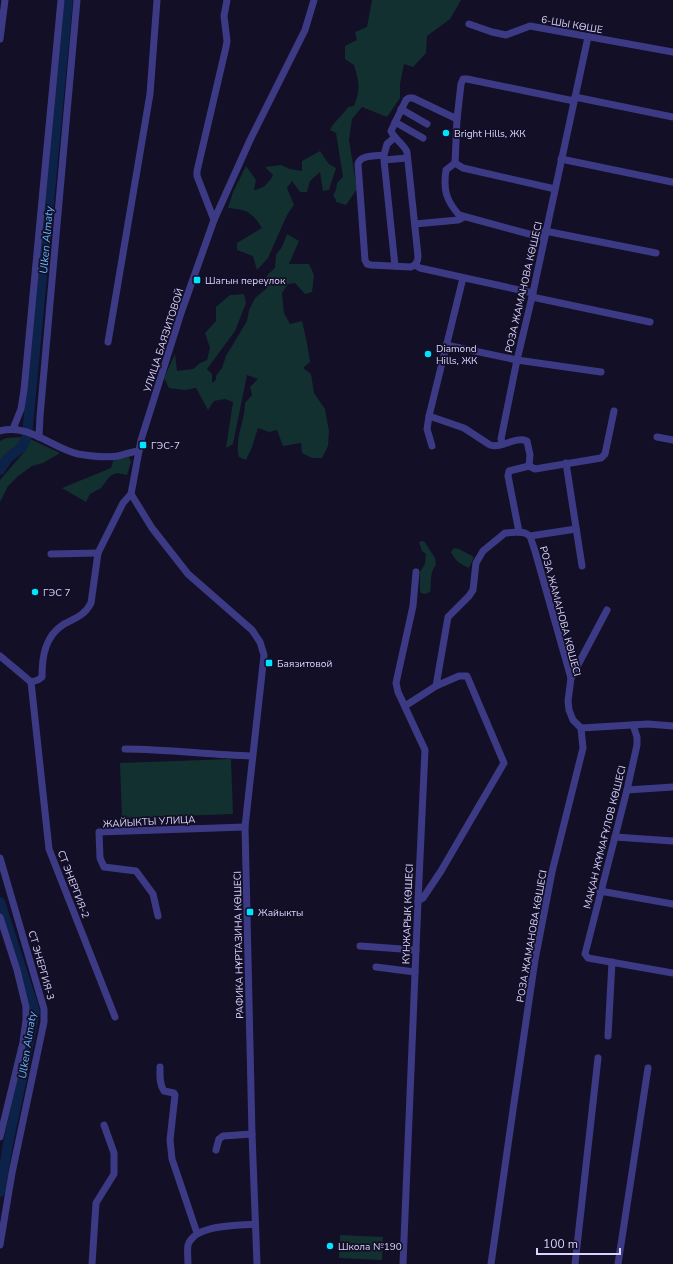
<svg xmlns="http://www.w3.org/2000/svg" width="673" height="1264" font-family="'Nunito Sans',sans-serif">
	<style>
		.green { fill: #12302f }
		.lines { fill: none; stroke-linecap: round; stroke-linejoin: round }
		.river { stroke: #0c2248; stroke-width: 10 }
		.minor { stroke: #3d3a85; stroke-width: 7 }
		.poi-dot { fill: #00e5ff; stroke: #130f26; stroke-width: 1.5 }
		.labels { text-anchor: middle; stroke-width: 3.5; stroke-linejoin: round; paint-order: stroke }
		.street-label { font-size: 10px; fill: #d9d4ff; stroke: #130f26 }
		.poi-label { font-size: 10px; fill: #d9d4ff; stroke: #130f26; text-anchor: start }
		.water-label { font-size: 11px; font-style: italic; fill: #62b6ff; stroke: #130f26 }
	</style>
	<rect width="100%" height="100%" fill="#130f26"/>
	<g class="green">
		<path d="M 372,0 L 461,0 L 450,19 L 427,36 L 426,53 L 413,67 L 404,64 L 400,84 L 400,98 L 387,117 L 362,107 L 352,119 L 349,140 L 357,189 L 346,205 L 336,202 L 336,200 L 333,195 L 336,190 L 337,183 L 343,177 L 336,133 L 330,130 C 334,121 343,115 348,107 L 354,106 C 361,89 359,82 354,65 L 345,59 L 345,46 L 357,40 L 355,32 L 367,27 Z"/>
		<path d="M 320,151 L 329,164 L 336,168 L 329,190 L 323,191 L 320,172 L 310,181 L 307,192 L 300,192 L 292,181 L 287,188 L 294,205 L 287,215 L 268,258 L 257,270 L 253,256 L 237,250 L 237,243 L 262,228 C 251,211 247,210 228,208 L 233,192 L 246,166 L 256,180 L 254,190 C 263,189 269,183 273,175 L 265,167 L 281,165 L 290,169 L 302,171 L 302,161 Z"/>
		<path d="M 287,234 L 299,241 L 289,264 L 309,264 L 314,275 L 312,292 L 305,294 L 295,283 L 288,284 L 282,293 L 284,313 L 290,324 L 302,321 L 307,343 L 310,362 L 303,368 L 311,374 L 314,393 L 325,409 L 329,431 L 328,446 L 322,458 L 312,458 L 302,453 L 301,443 L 283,446 L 277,430 L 269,432 L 258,428 L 252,447 L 246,460 L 239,457 C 234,438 245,422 245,403 L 252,395 L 250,387 L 258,379 L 247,375 L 233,444 L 226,448 L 233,402 L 225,399 L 214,401 L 208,410 L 196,388 L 185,390 L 169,388 L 164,378 L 175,354 L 177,371 L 193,369 L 200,363 L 207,360 L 210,348 L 205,333 L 216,321 L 216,307 L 230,295 L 244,294 L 246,303 L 235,331 L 207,369 L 212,374 L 212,383 L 216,380 L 216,376 L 222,368 L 226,356 L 247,321 L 249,310 L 255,298 L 267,288 C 263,278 267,275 275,268 L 276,255 L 282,247 Z"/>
		<path d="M 23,437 L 13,450 L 0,461 L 0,441 L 6,438 Z"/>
		<path d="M 30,439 L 60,453 L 43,463 L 32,466 L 17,477 L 8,486 L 0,502 L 0,480 L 25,451 Z"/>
		<path d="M 128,455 L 131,462 L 127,475 L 117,473 L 110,476 L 101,488 L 90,494 L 86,502 L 62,488 L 111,468 L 113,461 Z"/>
		<path d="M 424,541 L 435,558 L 436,565 C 429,573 432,582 430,592 L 425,594 L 421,593 L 420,591 L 420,572 L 425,564 L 426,554 L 422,551 L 419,542 Z"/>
		<path d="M 454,548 L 459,549 L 474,557 L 469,568 C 460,564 455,561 451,552 Z"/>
		<path d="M 231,759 L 233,814 L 122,818 L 120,763 Z"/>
		<path d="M 340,1235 L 383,1237 L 382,1260 L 339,1258 Z"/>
	</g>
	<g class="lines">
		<g class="river">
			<path d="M 0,470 L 8,458 L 22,447 L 27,436 L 68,0"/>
			<path d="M 0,902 L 35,1011 L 23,1073 L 8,1144 L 0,1192"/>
		</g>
		<g class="minor">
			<path d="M 469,24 L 492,32 L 506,35 L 530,26 L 673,52"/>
			<path d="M 0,39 L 5,0"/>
			<path d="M 575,97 L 673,117"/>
			<path d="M 401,109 L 427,124"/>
			<path d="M 395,122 L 423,138"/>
			<path d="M 394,138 L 387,144 L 384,155 C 375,156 360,155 358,164 L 365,260 L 367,264 L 371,265 L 411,267 C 416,265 418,262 418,256 L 407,152 C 403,143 395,140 391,131 L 406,100 L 409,98 L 413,98 L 457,119"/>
			<path d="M 561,159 L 672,182"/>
			<path d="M 455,163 L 457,119 L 461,84 L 463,79 L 467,79 L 574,101"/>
			<path d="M 455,163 L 446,170 C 443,190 446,200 459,215 L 544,238"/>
			<path d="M 455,163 L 463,168 L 555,189"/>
			<path d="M 214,220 L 197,176 L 197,171 L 226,47 L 227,41 L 224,16 L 227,0"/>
			<path d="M 415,224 L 458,220 L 464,217"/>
			<path d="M 545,231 L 656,253"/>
			<path d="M 415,265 L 420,268 L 533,293"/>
			<path d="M 395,266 L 384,160 L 407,158"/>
			<path d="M 463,278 L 429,416 L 464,428 L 490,445 C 503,449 514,436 527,441 L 530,455 L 529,466 L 509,471 L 508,476 L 519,532"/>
			<path d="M 532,297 L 650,322"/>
			<path d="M 108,342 L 150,94 L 157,0"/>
			<path d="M 446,345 L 517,360 L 601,372"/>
			<path d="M 429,416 L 427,429 L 432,446"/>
			<path d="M 13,429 L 21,409 L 24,390 L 61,0"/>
			<path d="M 0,431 C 28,423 52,448 78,454 C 90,456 106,458 118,456 C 125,454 131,452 139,451"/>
			<path d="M 39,437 L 40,416 L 77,0"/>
			<path d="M 657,437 L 673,440"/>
			<path d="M 503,444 L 501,439 L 517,360 L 532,297 L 588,37"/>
			<path d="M 566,463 L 582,566"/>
			<path d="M 529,466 L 535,469 L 601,458 L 605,454 L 614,411"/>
			<path d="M 530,536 L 576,529"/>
			<path d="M 51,554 L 98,553"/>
			<path d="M 0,656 L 31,682 L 38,680 L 42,677 C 42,656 45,636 64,624 C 76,618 85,615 91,603 L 98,553 L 123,503 L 131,494"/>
			<path d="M 571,678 L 607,610"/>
			<path d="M 31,682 L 49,849 L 115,1017"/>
			<path d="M 436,686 L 448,617 L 469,596 L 473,590 L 476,563 L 483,551 L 505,533 L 519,532 L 525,533 L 530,536 L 535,551 L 571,678 L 568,701 L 569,710 L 573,720 L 581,728 L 583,748 L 552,872 L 535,960 L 513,1110 L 491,1264"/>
			<path d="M 405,706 L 436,686 L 459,676 L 467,676 L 504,763 L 441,871 L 423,898 L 418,901"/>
			<path d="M 633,725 L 637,737 L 637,745 L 627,790 L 585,954 L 588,958 L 673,973"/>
			<path d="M 581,728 L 648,724 L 673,726"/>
			<path d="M 125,749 C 168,749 209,755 252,756"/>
			<path d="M 627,790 L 673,787"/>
			<path d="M 615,837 L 673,841"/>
			<path d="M 0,858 L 44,1009 L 44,1022 L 12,1173 L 0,1245"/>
			<path d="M 600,891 L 673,904"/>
			<path d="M 158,916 L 153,894 L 136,871 L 104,867 L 100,858 L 99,832 L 245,827"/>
			<path d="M 0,917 L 17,970 L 26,1007 L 26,1020 L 23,1042 L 0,1137"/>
			<path d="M 360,946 L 416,950"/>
			<path d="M 376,967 L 415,972"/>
			<path d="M 608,1036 L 612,962"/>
			<path d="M 160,1067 C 160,1075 159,1084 164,1091 L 174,1093 L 175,1095 L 170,1140 L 172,1159 L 197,1233"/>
			<path d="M 216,1150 L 219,1139 L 223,1136 L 252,1134"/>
			<path d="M 92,1264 L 96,1203 L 114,1174 L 114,1153 L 104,1125"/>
			<path d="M 188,1264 C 188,1258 187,1250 188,1245 C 195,1224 237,1226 255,1224"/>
			<path d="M 257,1264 L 252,1134 L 245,827 L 264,655 L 260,642 L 252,630 L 188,574 L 152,528 L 131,494 L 141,440 L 181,313 L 214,220 L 250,140 L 305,30 L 314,0"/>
			<path d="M 403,1264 L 418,901 L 425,750 L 398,692 L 396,683 L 413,606 L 416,572"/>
			<path d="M 575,1264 L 598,1058"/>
			<path d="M 618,1264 L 648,1068"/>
		</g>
	</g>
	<g class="poi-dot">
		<circle cx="446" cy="133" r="4"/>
		<rect x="193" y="276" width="8" height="8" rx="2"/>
		<circle cx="428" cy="354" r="4"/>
		<rect x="139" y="441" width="8" height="8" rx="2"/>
		<circle cx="35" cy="592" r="4"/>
		<rect x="265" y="659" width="8" height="8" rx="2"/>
		<rect x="246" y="908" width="8" height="8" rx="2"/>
		<circle cx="330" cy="1246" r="4"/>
	</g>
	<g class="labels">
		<g class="street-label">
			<text transform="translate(572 24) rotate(10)" y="4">6-ШЫ КӨШЕ</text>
			<text transform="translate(523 287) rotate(-77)" y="4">РОЗА ЖАМАНОВА КӨШЕСІ</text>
			<text transform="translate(163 340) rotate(-72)" y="4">УЛИЦА БАЯЗИТОВОЙ</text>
			<text transform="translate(561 611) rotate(75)" y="4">РОЗА ЖАМАНОВА КӨШЕСІ</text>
			<text transform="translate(149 821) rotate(-3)" y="4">ЖАЙЫКТЫ УЛИЦА</text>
			<text transform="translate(604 837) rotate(-76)" y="4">МАҚАН ЖҰМАҒҰЛОВ КӨШЕСІ</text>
			<text transform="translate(74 884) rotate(69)" y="4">СТ ЭНЕРГИЯ-2</text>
			<text transform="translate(407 914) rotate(-88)" y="4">КҮНЖАРЫҚ КӨШЕСІ</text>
			<text transform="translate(531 936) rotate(-80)" y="4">РОЗА ЖАМАНОВА КӨШЕСІ</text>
			<text transform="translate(238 945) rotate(-91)" y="4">РАФИКА НҰРТАЗИНА КӨШЕСІ</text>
			<text transform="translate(42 965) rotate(74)" y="4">СТ ЭНЕРГИЯ-3</text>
		</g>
		<g class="poi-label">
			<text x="454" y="137">Bright Hills, ЖК</text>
			<text x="205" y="284">Шагын переулок</text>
			<text x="436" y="352">Diamond<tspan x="436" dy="12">Hills, ЖК</tspan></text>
			<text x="151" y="449">ГЭС-7</text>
			<text x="43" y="596">ГЭС 7</text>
			<text x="277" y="667">Баязитовой</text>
			<text x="258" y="916">Жайыкты</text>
			<text x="338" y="1250">Школа №190</text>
		</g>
		<g class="water-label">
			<text transform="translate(46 240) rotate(-85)" y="4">Ulken Almaty</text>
			<text transform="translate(27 1045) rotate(-81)" y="4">Ulken Almaty</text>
		</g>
	</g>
	<path d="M537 1248v6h83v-6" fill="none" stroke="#d9d4ff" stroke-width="2"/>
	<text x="543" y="1248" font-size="12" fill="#d9d4ff" stroke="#130f26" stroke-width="3" paint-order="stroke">100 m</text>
</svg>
